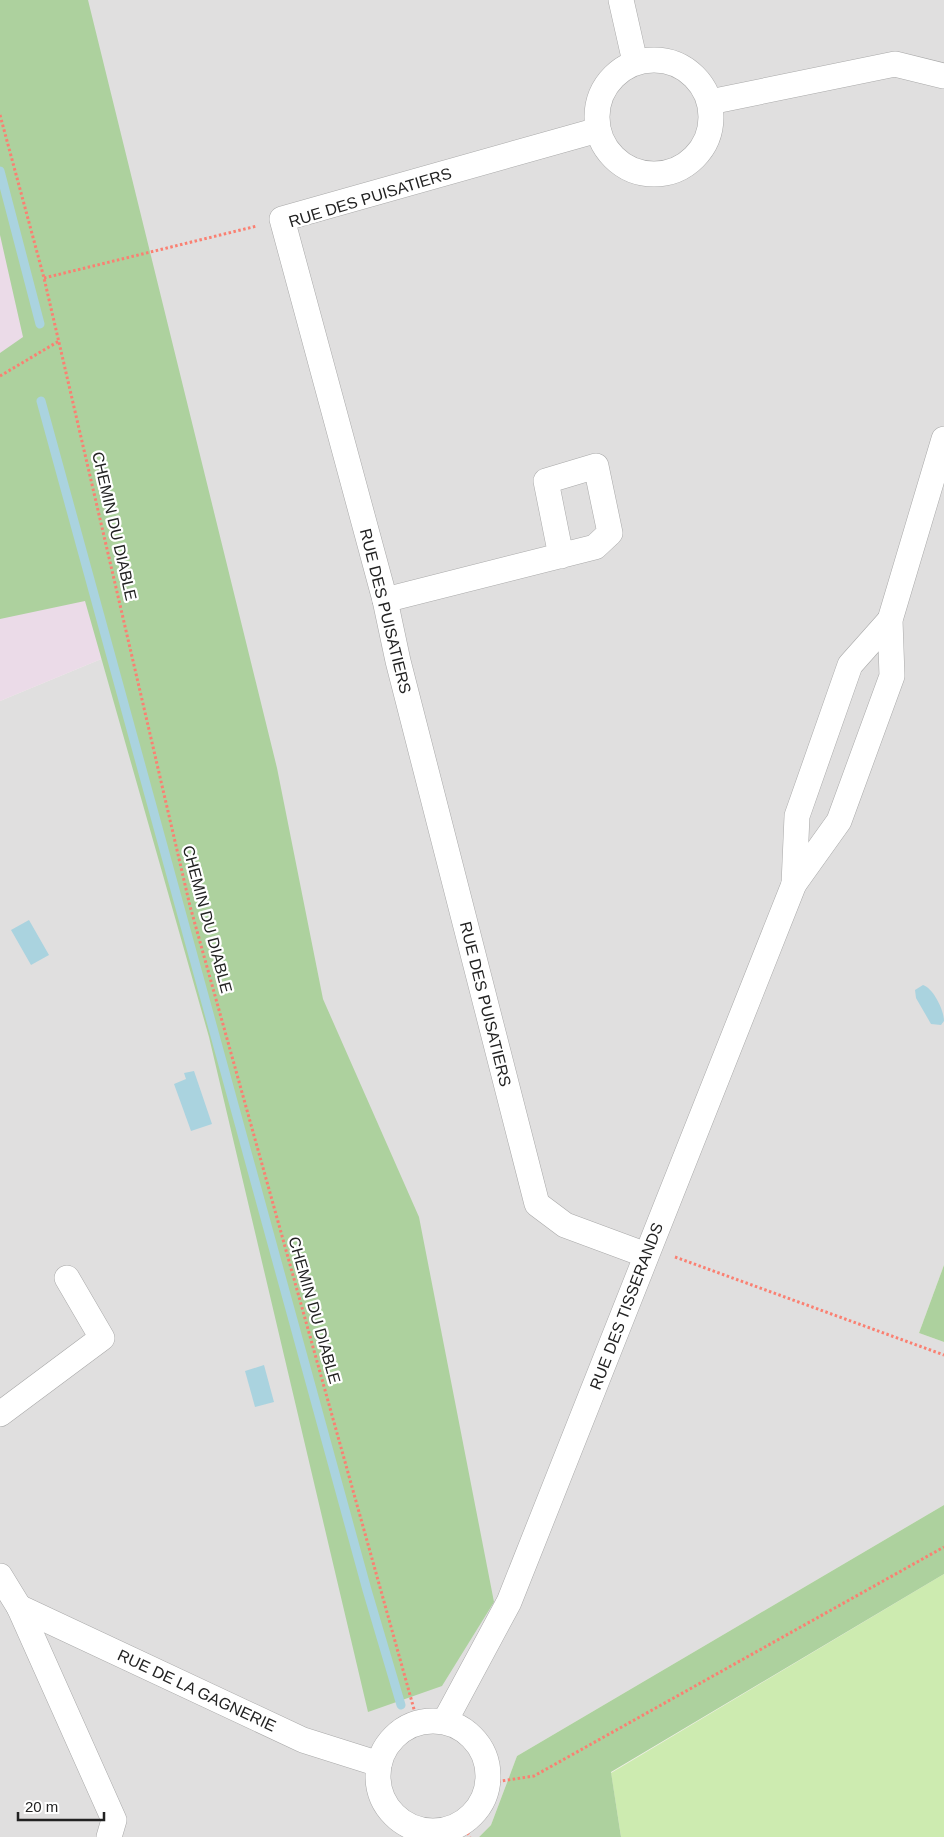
<svg xmlns="http://www.w3.org/2000/svg" width="944" height="1837" font-family="Arial,sans-serif">
	<style>
		.residential { fill: #e0dfdf }
		.industrial { fill: #ebdbe8 }
		.grass { fill: #cdebb0 }
		.forest { fill: #add19e }
		.water { fill: #aad3df }
		.lines { fill: none; stroke-linecap: round; stroke-linejoin: round }
		.stream { stroke: #aad3df; stroke-width: 9 }
		.minor-casing { stroke: #a9a9a9; stroke-width: 26 }
		.path { stroke: #fa8072; stroke-width: 3; stroke-dasharray: 2.5 2.5; stroke-linecap: butt }
		.minor { stroke: #fff; stroke-width: 25 }
		.labels { text-anchor: middle; stroke-width: 4.5; stroke-linejoin: round; paint-order: stroke }
		.street-label { font-size: 16px; fill: #222; stroke: #fff }
	</style>
	<rect width="100%" height="100%" fill="#f2efe9"/>
	<path class="residential" d="M 0,0 L 944,0 L 944,1265 L 919,1333 L 944,1342 L 944,1505 L 517,1756 L 491,1825 L 479,1837 L 0,1837 L 0,701 L 123,650 Z"/>
	<path class="industrial" d="M 0,181 L 123,650 L 0,701 Z"/>
	<path class="grass" d="M 944,1574 L 944,1837 L 621,1837 L 611,1773 Z"/>
	<g class="forest">
		<path d="M 0,0 L 88,0 L 277,768 L 323,999 L 419,1217 L 494,1602 L 442,1686 L 368,1712 L 209,1037 L 85,601 L 0,619 L 0,353 L 23,337 L 0,235 Z"/>
		<path d="M 944,1265 L 944,1342 L 919,1333 Z"/>
		<path d="M 944,1505 L 944,1574 L 611,1772 L 621,1837 L 479,1837 L 491,1825 L 517,1756 Z"/>
	</g>
	<g class="water">
		<path d="M 29,920 L 49,955 L 31,965 L 11,930 Z"/>
		<path d="M 923,985 C 933,988 944,1010 944,1021 L 941,1025 L 931,1024 L 916,998 L 915,990 Z"/>
		<path d="M 194,1071 L 212,1124 L 191,1131 L 174,1084 L 186,1079 L 184,1073 Z"/>
		<path d="M 264,1365 L 274,1402 L 255,1407 L 245,1371 Z"/>
	</g>
	<g class="lines">
		<g class="stream">
			<path d="M 0,171 L 40,324"/>
			<path d="M 41,401 L 367,1590 L 401,1705"/>
		</g>
		<defs>
			<g id="minor">
				<path d="M 621,0 L 635,62"/>
				<circle cx="654" cy="117" r="57"/>
				<path d="M 710,102 L 895,64 L 944,76"/>
				<path d="M 598,130 L 282,219 L 385,600 L 398,661 L 537,1204 L 565,1225 L 646,1255"/>
				<path d="M 385,600 L 595,547 L 610,533 L 596,466 L 546,481 L 561,556"/>
				<path d="M 794,884 L 797,816 L 850,665 L 890,620"/>
				<path d="M 0,1414 L 102,1338 L 67,1278"/>
				<path d="M 0,1576 L 19,1607 L 114,1820 L 109,1837"/>
				<path d="M 19,1607 L 303,1740 L 379,1764"/>
				<circle cx="433" cy="1776" r="55"/>
				<path d="M 445,1721 L 509,1602 L 794,884 L 839,821 L 892,676 L 890,620 L 944,439"/>
			</g>
		</defs>
		<use href="#minor" class="minor-casing"/>
		<g class="path">
			<path d="M 0,115 L 44,278 L 190,906 L 417,1720"/>
			<path d="M 44,278 L 257,226"/>
			<path d="M 0,376 L 59,341"/>
			<path d="M 675,1257 L 944,1355"/>
			<path d="M 488,1783 L 534,1776 L 944,1547"/>
			<path d="M 462,1824 L 470,1837"/>
		</g>
		<use href="#minor" class="minor"/>
	</g>
	<g class="labels">
		<g class="street-label">
			<text transform="translate(370 197) rotate(-17)" y="6">RUE DES PUISATIERS</text>
			<text transform="translate(115 526) rotate(77)" y="6">CHEMIN DU DIABLE</text>
			<text transform="translate(386 611) rotate(76)" y="6">RUE DES PUISATIERS</text>
			<text transform="translate(208 919) rotate(75)" y="6">CHEMIN DU DIABLE</text>
			<text transform="translate(486 1004) rotate(76)" y="6">RUE DES PUISATIERS</text>
			<text transform="translate(626 1306) rotate(-69)" y="6">RUE DES TISSERANDS</text>
			<text transform="translate(315 1310) rotate(74)" y="6">CHEMIN DU DIABLE</text>
			<text transform="translate(197 1690) rotate(25)" y="6">RUE DE LA GAGNERIE</text>
		</g>
	</g>
	<path d="M18 1812v8h86v-8" fill="none" stroke="#222222" stroke-width="2.5"/>
	<text x="25" y="1812" font-size="15" fill="#222222" stroke="#ffffff" stroke-width="4" paint-order="stroke">20 m</text>
</svg>
